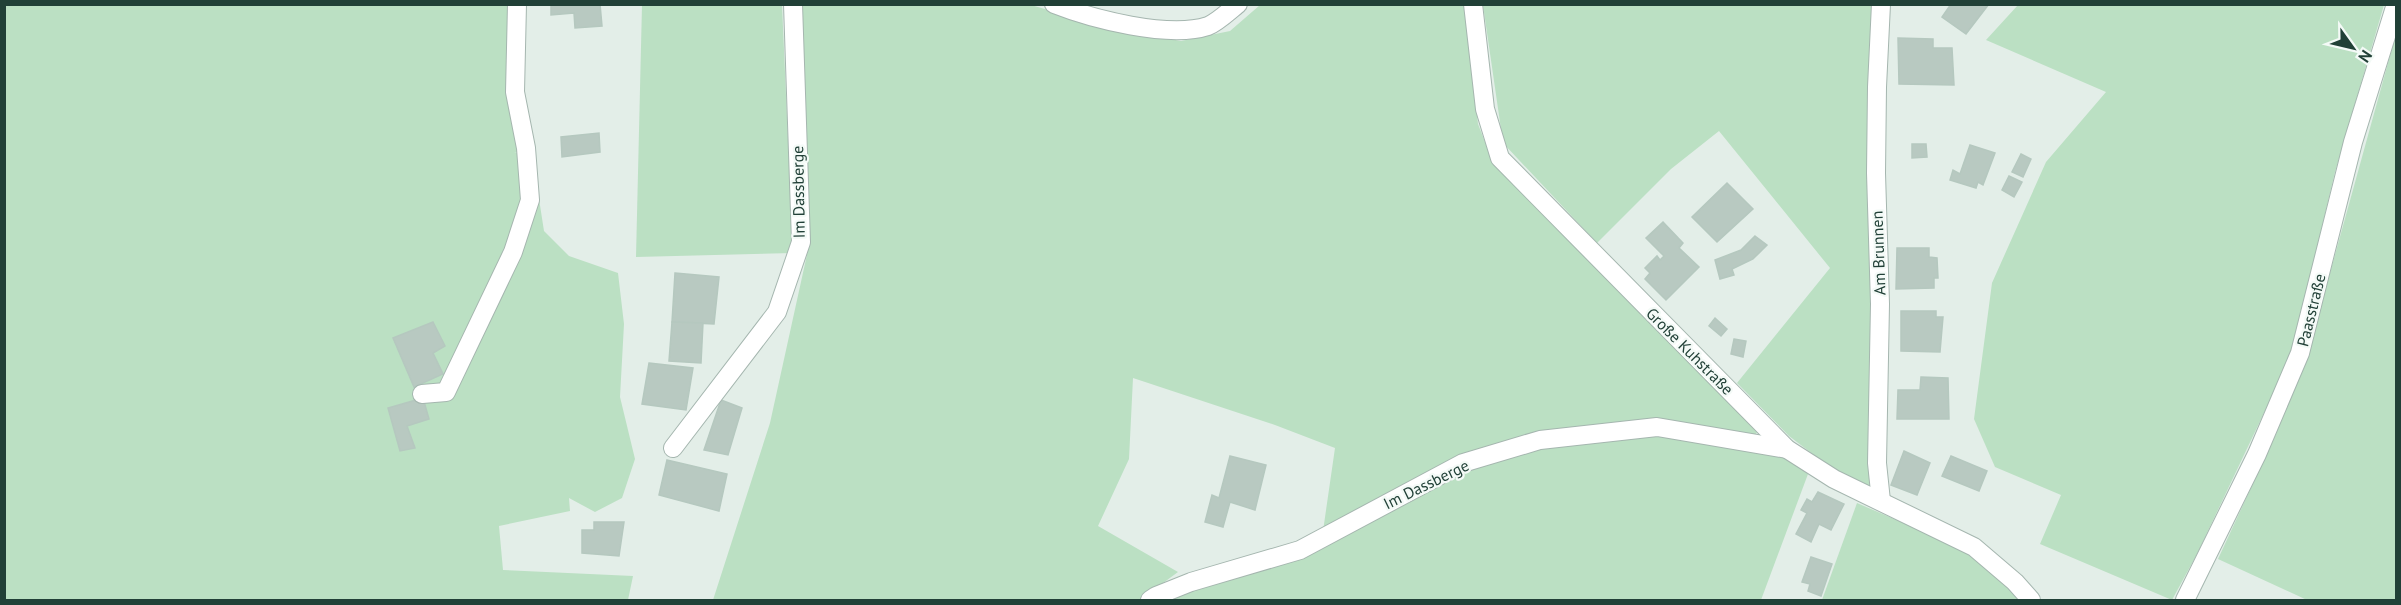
<svg xmlns="http://www.w3.org/2000/svg" width="2401" height="605" font-family="'PT Sans',sans-serif">
	<style>
		.green { fill: #bbe0c3 }
		.building { fill: #b8c9c1; stroke: #b5c8bf; stroke-width: 1.5 }
		.lines { fill: none; stroke-linecap: round; stroke-linejoin: round }
		.minor-casing { stroke: #a5b6af; stroke-width: 20 }
		.minor { stroke: #fff; stroke-width: 18 }
		.labels { text-anchor: middle; stroke-width: 4.5; stroke-linejoin: round; paint-order: stroke }
		.street-label { font-size: 16px; fill: #214037; stroke: #f4faf7 }
	</style>
	<rect width="100%" height="100%" fill="#e3eee8"/>
	<g class="green">
		<path d="M 4,5 L 513,5 L 520,152 L 514,153 L 519,153 L 537,186 L 544,231 L 569,256 L 618,273 L 624,324 L 620,397 L 635,459 L 622,498 L 595,512 L 569,498 L 570,511 L 499,526 L 503,570 L 633,576 L 628,600 L 5,600 Z"/>
		<path d="M 642,5 L 782,5 L 793,253 L 636,257 Z"/>
		<path d="M 796,5 L 1031,5 L 1114,29 L 1181,41 L 1230,31 L 1260,5 L 1464,5 L 1478,124 L 1490,155 L 1759,429 L 1754,437 L 1542,433 L 1323,531 L 1335,448 L 1275,425 L 1133,378 L 1129,459 L 1098,526 L 1178,572 L 1140,600 L 713,600 L 770,423 L 808,250 L 807,185 Z"/>
		<path d="M 1483,5 L 1876,5 L 1872,490 L 1835,471 L 1789,436 L 1737,383 L 1830,268 L 1719,131 L 1671,169 L 1597,243 L 1503,143 Z"/>
		<path d="M 2018,5 L 2384,5 L 2335,172 L 2291,356 L 2197,554 L 2172,600 L 2040,544 L 2061,495 L 1995,467 L 1974,419 L 1992,283 L 2046,162 L 2106,92 L 1986,40 Z"/>
		<path d="M 2396,34 L 2396,600 L 2307,600 L 2218,559 L 2276,434 L 2309,349 Z"/>
		<path d="M 1660,431 L 1768,451 L 1788,459 L 1808,474 L 1761,600 L 1159,600 L 1184,589 L 1202,588 L 1312,551 L 1463,470 L 1537,447 Z"/>
		<path d="M 1857,503 L 1966,550 L 1989,569 L 2019,600 L 1822,600 Z"/>
	</g>
	<g class="building">
		<path d="M 551,4 L 600,4 L 602,26 L 575,28 L 574,13 L 551,15 Z"/>
		<path d="M 1951,4 L 1989,4 L 1966,34 L 1942,17 Z"/>
		<path d="M 1898,38 L 1933,39 L 1933,48 L 1952,48 L 1954,85 L 1899,84 Z"/>
		<path d="M 599,133 L 600,152 L 562,157 L 561,137 Z"/>
		<path d="M 1912,144 L 1926,144 L 1927,157 L 1912,158 Z"/>
		<path d="M 1970,145 L 1995,153 L 1983,185 L 1978,182 L 1976,188 L 1950,180 L 1953,170 L 1960,174 Z"/>
		<path d="M 2021,154 L 2031,159 L 2023,177 L 2012,172 Z"/>
		<path d="M 2009,176 L 2022,182 L 2014,197 L 2002,190 Z"/>
		<path d="M 1727,183 L 1753,209 L 1717,242 L 1692,217 Z"/>
		<path d="M 1663,222 L 1683,243 L 1679,248 L 1699,267 L 1666,300 L 1645,279 L 1650,273 L 1645,268 L 1657,256 L 1660,260 L 1664,256 L 1646,238 Z"/>
		<path d="M 1755,236 L 1767,245 L 1753,259 L 1732,269 L 1734,275 L 1720,279 L 1715,260 L 1741,250 Z"/>
		<path d="M 1897,248 L 1929,248 L 1929,257 L 1937,258 L 1938,278 L 1934,278 L 1934,288 L 1896,289 Z"/>
		<path d="M 675,273 L 719,277 L 714,324 L 672,322 Z"/>
		<path d="M 1901,311 L 1936,311 L 1936,317 L 1943,317 L 1940,352 L 1901,351 Z"/>
		<path d="M 1715,318 L 1727,329 L 1721,336 L 1709,326 Z"/>
		<path d="M 433,322 L 445,346 L 433,353 L 443,374 L 414,387 L 393,338 Z"/>
		<path d="M 672,322 L 703,323 L 701,363 L 669,361 Z"/>
		<path d="M 1734,339 L 1746,341 L 1743,357 L 1731,354 Z"/>
		<path d="M 649,363 L 693,368 L 686,410 L 642,404 Z"/>
		<path d="M 1921,377 L 1948,378 L 1949,419 L 1897,419 L 1898,390 L 1920,390 Z"/>
		<path d="M 423,398 L 429,419 L 407,426 L 415,448 L 400,451 L 388,408 Z"/>
		<path d="M 721,400 L 742,408 L 728,455 L 704,450 Z"/>
		<path d="M 1904,451 L 1930,463 L 1917,495 L 1891,485 Z"/>
		<path d="M 1230,456 L 1266,465 L 1255,510 L 1230,502 L 1223,527 L 1205,522 L 1212,495 L 1219,498 Z"/>
		<path d="M 1951,456 L 1987,471 L 1979,491 L 1942,476 Z"/>
		<path d="M 667,460 L 727,474 L 719,511 L 659,495 Z"/>
		<path d="M 1818,492 L 1844,504 L 1831,530 L 1819,524 L 1811,542 L 1796,534 L 1807,513 L 1801,510 L 1807,499 L 1812,502 Z"/>
		<path d="M 594,522 L 624,522 L 619,556 L 582,553 L 582,530 L 594,530 Z"/>
		<path d="M 1811,557 L 1832,564 L 1821,596 L 1808,591 L 1810,584 L 1802,582 Z"/>
	</g>
	<g class="lines">
		<defs>
			<g id="minor">
				<path d="M 1054,4 C 1092,19 1169,39 1208,26 C 1218,22 1229,11 1238,4"/>
				<path d="M 1473,4 L 1485,109 L 1500,158 L 1787,449 L 1834,479 L 1974,547 L 2015,582 L 2031,600"/>
				<path d="M 422,394 L 446,392 L 513,252 L 530,200 L 526,148 L 515,92 L 517,4"/>
				<path d="M 673,448 L 777,312 L 801,242 L 793,4"/>
				<path d="M 1881,501 L 1877,463 L 1880,304 L 1876,173 L 1877,87 L 1881,4"/>
				<path d="M 1150,600 L 1156,596 L 1191,582 L 1300,550 L 1463,463 L 1540,440 L 1657,427 L 1787,449"/>
				<path d="M 2185,600 L 2257,454 L 2300,353 L 2353,142 L 2396,4"/>
			</g>
		</defs>
		<use href="#minor" class="minor-casing"/>
		<use href="#minor" class="minor"/>
	</g>
	<g class="labels">
		<g class="street-label">
			<text transform="translate(798 192) rotate(-91)" y="6">Im Dassberge</text>
			<text transform="translate(1878 253) rotate(-92)" y="6">Am Brunnen</text>
			<text transform="translate(2311 310) rotate(-76)" y="6">Paasstraße</text>
			<text transform="translate(1690 351) rotate(45)" y="6">Große Kuhstraße</text>
			<text transform="translate(1426 484) rotate(-26)" y="6">Im Dassberge</text>
		</g>
	</g>
	<rect width="2401" height="605" fill="none" stroke="#214037" stroke-width="12"/>
	<g transform="translate(2353 48) rotate(124)" stroke="#f4faf7" stroke-width="4.5" paint-order="stroke">
	<path d="M0-4.5L10 22L0 15L-10 22Z" fill="#214037"/>
	<text y="-9" font-size="16" font-weight="bold" text-anchor="middle" fill="#214037">N</text>
	</g>
</svg>
